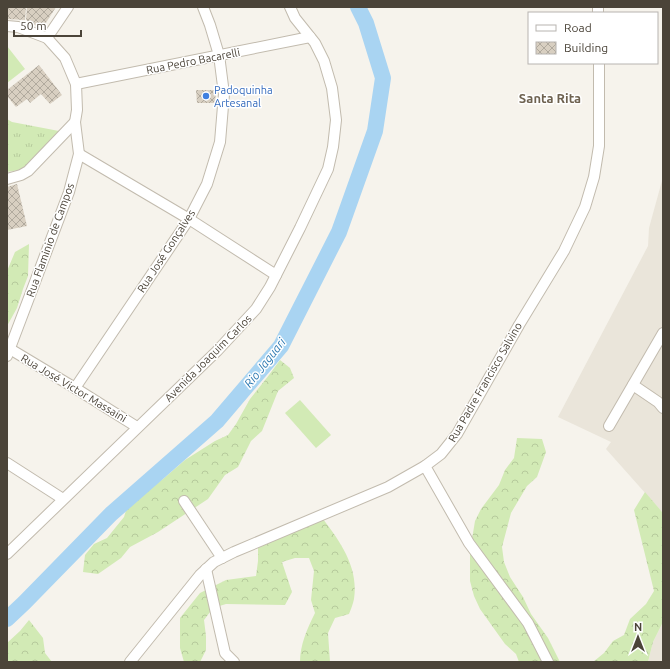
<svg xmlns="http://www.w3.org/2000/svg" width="670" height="669" font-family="Ubuntu,sans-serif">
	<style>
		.residential { fill: #eae5da }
		.grass { fill: #d2eab5 }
		.forest { fill: url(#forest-crowns) }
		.park { fill: url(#park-tufts) }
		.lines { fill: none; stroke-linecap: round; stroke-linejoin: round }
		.river { stroke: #a9d4f2; stroke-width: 16 }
		.building { fill: url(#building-cross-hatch) }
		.minor-casing { stroke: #c2bbae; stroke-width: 12 }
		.minor { stroke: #fff; stroke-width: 10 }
		.shop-dot { fill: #3f7fe0; stroke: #fff; stroke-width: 1.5 }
		.labels { text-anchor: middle; stroke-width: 3; stroke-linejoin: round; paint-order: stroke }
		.street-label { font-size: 11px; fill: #4b4439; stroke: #fff }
		.shop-label { font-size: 11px; fill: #366cbe; stroke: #fff; text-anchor: start }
		.water-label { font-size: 12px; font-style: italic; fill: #2e7ab2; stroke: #fff }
		.quarter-label { font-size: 13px; font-weight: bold; fill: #6e6250; stroke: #fff }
	</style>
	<defs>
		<pattern id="forest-crowns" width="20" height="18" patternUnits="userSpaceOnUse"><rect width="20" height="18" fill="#d2eab5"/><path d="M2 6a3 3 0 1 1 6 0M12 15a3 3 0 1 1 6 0" fill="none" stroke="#b6ca9c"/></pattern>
		<pattern id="park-tufts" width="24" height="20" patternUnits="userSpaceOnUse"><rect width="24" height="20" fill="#d2eab5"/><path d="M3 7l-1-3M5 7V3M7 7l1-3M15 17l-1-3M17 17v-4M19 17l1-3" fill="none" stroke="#b6ca9c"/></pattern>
		<pattern id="building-cross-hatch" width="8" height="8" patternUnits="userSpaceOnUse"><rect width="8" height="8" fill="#d8cfc1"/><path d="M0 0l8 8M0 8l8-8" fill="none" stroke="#b1aa9e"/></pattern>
	</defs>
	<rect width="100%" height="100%" fill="#f6f3ec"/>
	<g class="residential">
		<path d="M 663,177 L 663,513 L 606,449 L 611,442 L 558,417 L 648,246 L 649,228 Z"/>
		<path d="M 663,622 L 663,662 L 648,662 L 653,642 Z"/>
	</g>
	<g class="grass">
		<path d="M 7,46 L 25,69 L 7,83 Z"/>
		<path d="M 300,400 L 331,435 L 316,448 L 285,413 Z"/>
	</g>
	<g class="forest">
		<path d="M 29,244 L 28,276 L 23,289 L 17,308 L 7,326 L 7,271 L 15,252 Z"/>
		<path d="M 280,360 L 290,368 L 294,378 L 278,391 L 262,431 L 251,441 L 238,467 L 225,475 L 208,499 L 158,532 L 130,547 L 121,558 L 98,574 L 83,572 L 85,555 L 94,544 L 107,538 L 124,517 L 128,504 L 163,479 L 185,460 L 215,441 L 228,435 L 236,424 L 250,399 L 269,375 Z"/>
		<path d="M 517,438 L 542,439 L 546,452 L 537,477 L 527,486 L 511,513 L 502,547 L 504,562 L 510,577 L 523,597 L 531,614 L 548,638 L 560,662 L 519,662 L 516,654 L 505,644 L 480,609 L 474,596 L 470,581 L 470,551 L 475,521 L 481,509 L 499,485 L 505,470 L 514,458 Z"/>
		<path d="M 645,492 L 663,513 L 663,622 L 653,642 L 648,662 L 593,662 L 604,653 L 613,641 L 624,635 L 630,619 L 646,604 L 654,591 L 634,510 Z"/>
		<path d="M 320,515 C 339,540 359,566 354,599 C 353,604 351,609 349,614 L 335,618 L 328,633 L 330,662 L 300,662 C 300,645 307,629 315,613 L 311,600 L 314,571 L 309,558 L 295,558 L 282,562 L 292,592 L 285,605 L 226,604 L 213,608 L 204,620 L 206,636 L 206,650 L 200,662 L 184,662 L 180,648 L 180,618 L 200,593 L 226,580 L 256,576 L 258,561 L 258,546 Z"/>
		<path d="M 29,620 L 43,638 L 45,653 L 52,662 L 7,662 L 7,643 L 20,631 Z"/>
	</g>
	<path class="park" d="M 7,119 L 12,122 L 59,131 L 46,147 L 25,169 L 7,172 Z"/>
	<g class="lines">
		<path class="river" d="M 7,619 L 24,603 L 111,514 L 217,421 L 281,346 L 339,232 L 375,131 L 383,78 L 366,23 L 358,7"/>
	</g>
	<g class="building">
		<path d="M 7,7 L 26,7 L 25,20 L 7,19 Z"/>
		<path d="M 27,7 L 56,7 L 42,29 L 26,20 Z"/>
		<path d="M 39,65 L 62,95 L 50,104 L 41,94 L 30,103 L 27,99 L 16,107 L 7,96 L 7,90 Z"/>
		<path d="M 196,90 L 215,90 L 216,103 L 197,103 Z"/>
		<path d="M 17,184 L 27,226 L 7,230 L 7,187 Z"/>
	</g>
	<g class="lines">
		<defs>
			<g id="minor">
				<path d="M 598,7 L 598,13"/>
				<path d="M 7,26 L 18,27 L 47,38 L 65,58 L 76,84 L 77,110 L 75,122 L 79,154 L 69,192 L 7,356"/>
				<path d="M 47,38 L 68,7"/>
				<path d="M 76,84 L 310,37"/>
				<path d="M 79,154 L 189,219 L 276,275"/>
				<path d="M 7,179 L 21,175 L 28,171 L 75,122"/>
				<path d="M 10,349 L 75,388 L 137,427"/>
				<path d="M 633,385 L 658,402 L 663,408"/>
				<path d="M 75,388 L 189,219 L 207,184 L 220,142 L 224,94 L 219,55 L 210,25 L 203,7"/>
				<path d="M 609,426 L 663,333"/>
				<path d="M 7,463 L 63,499"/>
				<path d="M 425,466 L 469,543 L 528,623 L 548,662"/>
				<path d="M 184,501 L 222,558"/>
				<path d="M 7,554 L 217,351 L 256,309 L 270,287 L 300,228 L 328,169 L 333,147 L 336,120 L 332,88 L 324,61 L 315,43 L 295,18 L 290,7"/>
				<path d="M 206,569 L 225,653 L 234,662"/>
				<path d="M 130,662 L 200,575 L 214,562 L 234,552 L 388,487 L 425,466 L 441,454 L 457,434 L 519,325 L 564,251 L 585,207 L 594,177 L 599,146 L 599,63"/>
			</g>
		</defs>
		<use href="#minor" class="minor-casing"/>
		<use href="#minor" class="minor"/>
	</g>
	<circle class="shop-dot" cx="206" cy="96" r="4"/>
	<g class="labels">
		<g class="street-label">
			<text transform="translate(193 61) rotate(-11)" y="4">Rua Pedro Bacarelli</text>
			<text transform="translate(50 240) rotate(-70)" y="4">Rua Flaminio de Campos</text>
			<text transform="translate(166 251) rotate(-57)" y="4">Rua José Gonçalves</text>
			<text transform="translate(208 358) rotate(-45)" y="4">Avenida Joaquim Carlos</text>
			<text transform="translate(485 382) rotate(-60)" y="4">Rua Padre Francisco Salvino</text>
			<text transform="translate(74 388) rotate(31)" y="4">Rua José Victor Massaini</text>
		</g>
		<g class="shop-label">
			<text x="214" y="94">Padoquinha<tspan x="214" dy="13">Artesanal</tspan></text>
		</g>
		<g class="water-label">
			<text transform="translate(265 363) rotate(-52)" y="4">Rio Jaguari</text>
		</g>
		<g class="quarter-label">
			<text x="550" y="103">Santa Rita</text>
		</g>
	</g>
	<rect width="670" height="669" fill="none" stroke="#4b4439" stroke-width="16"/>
	<rect x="528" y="12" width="130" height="52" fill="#ffffff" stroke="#b7b4b0"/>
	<rect x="536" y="25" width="20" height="6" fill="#ffffff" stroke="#b7b4b0"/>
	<text x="564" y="32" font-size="12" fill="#4b4439">Road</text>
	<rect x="536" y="42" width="20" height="12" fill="url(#building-cross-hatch)" stroke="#b7b4b0"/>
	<text x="564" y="52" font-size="12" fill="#4b4439">Building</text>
	<g transform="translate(638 637)" stroke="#ffffff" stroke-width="3" paint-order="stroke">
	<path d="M0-3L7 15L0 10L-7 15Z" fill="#4b4439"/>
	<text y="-6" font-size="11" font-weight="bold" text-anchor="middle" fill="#4b4439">N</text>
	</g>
	<path d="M14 30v6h67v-6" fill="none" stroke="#4b4439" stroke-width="2"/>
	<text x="20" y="30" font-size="12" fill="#4b4439" stroke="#ffffff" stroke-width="3" paint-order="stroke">50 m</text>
</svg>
